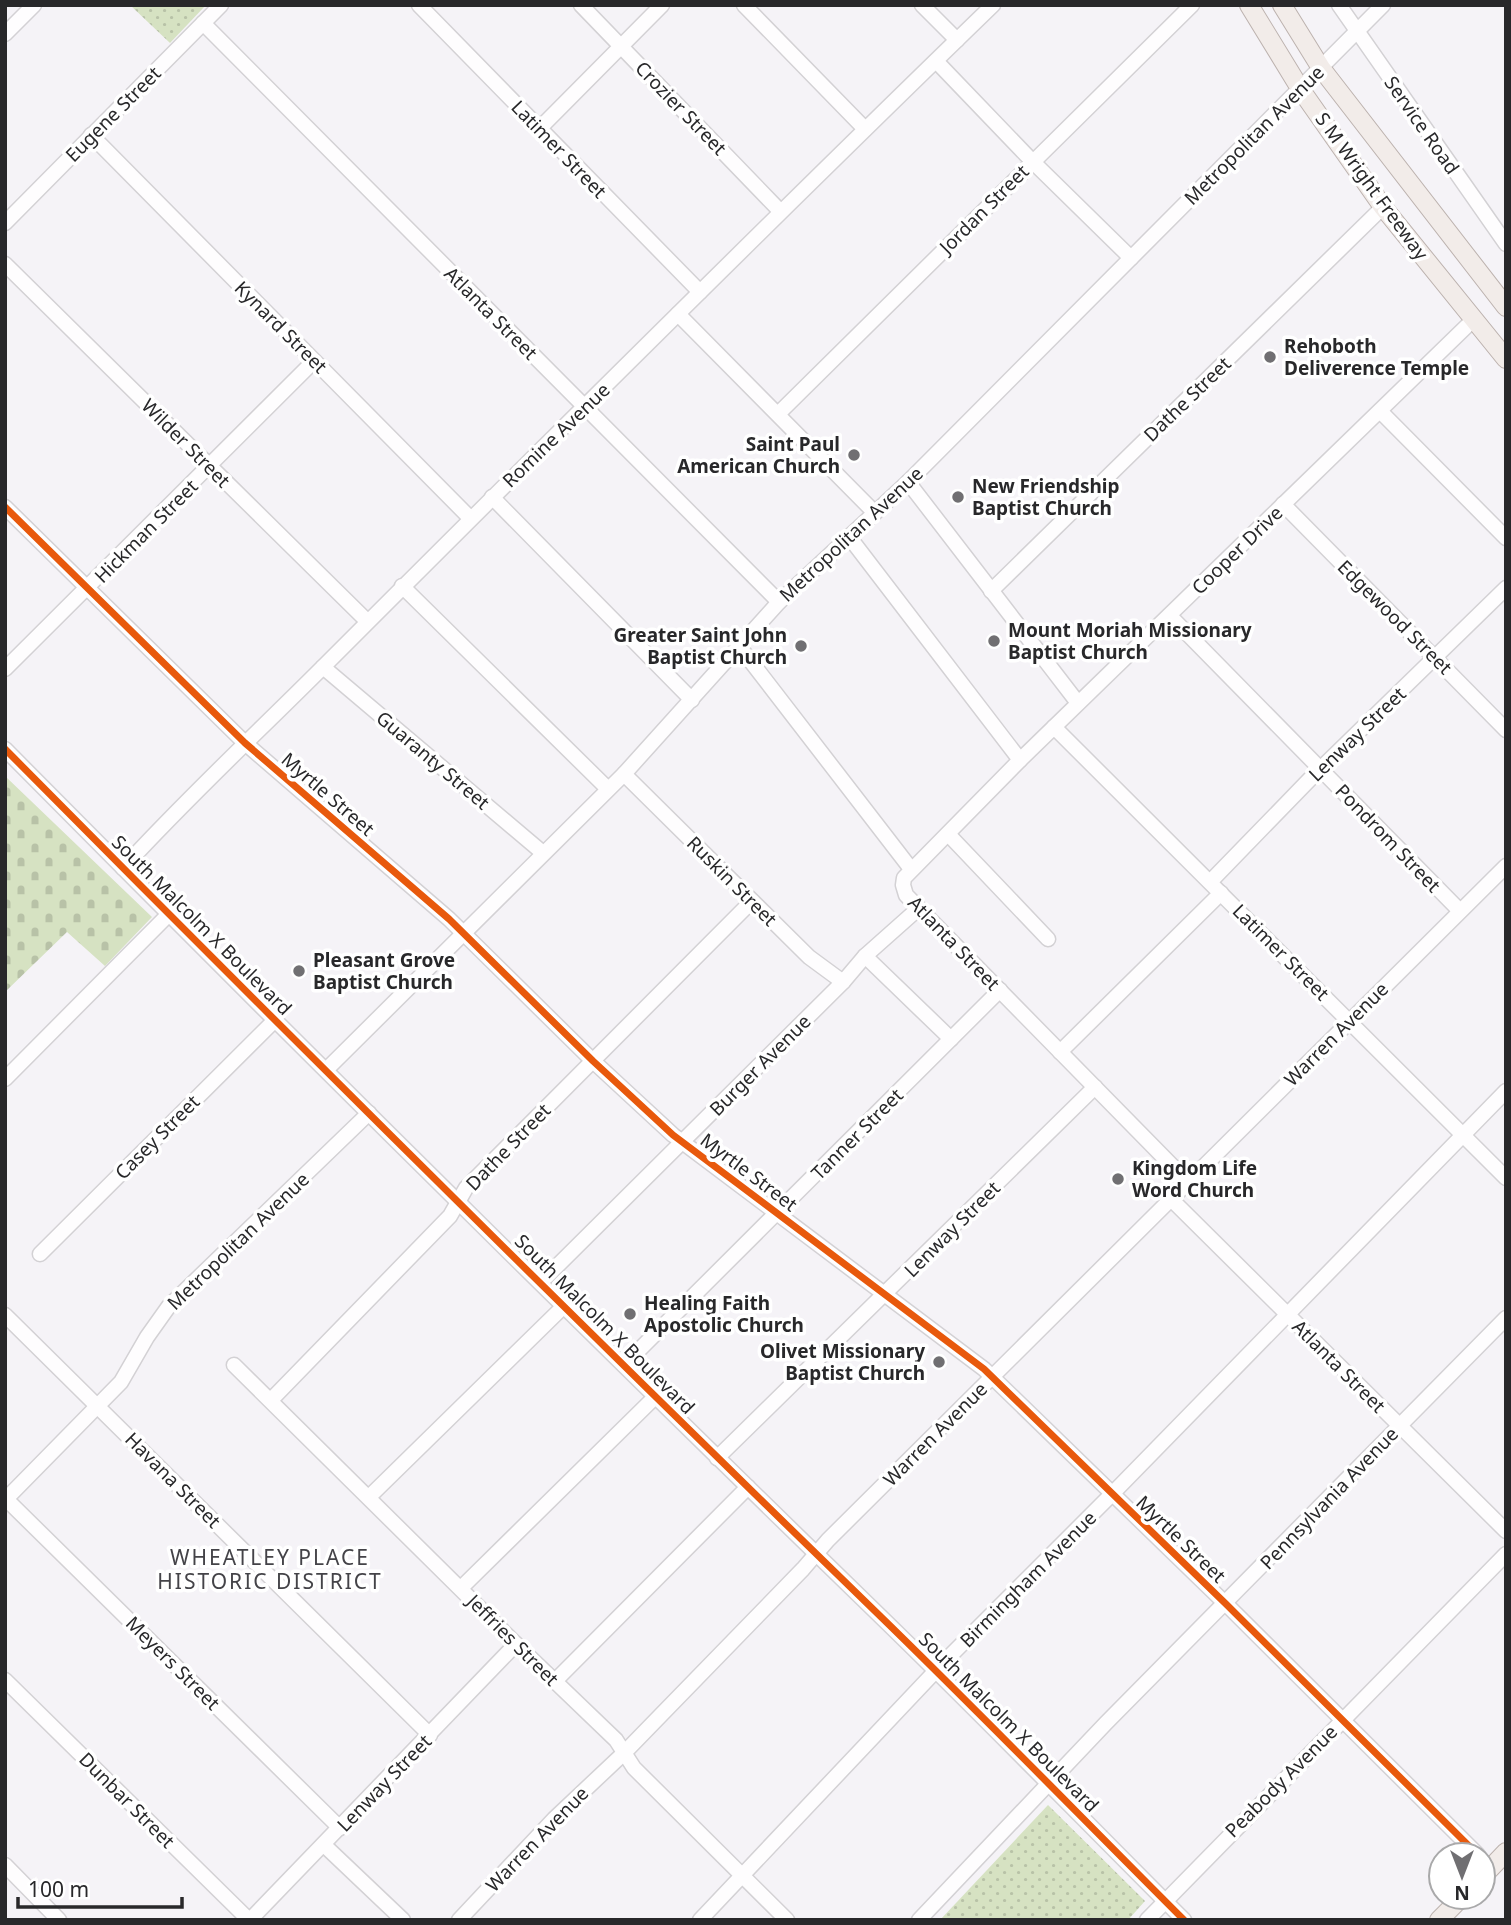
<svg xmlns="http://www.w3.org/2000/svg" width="1511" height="1925" font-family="'Noto Sans',sans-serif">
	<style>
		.green { fill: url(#green-dots) }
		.cemetery { fill: url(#cemetery-stones) }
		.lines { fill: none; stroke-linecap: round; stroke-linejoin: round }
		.minor-casing { stroke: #d3d1d4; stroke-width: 17 }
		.major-casing { stroke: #bcb2ae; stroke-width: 20 }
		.minor { stroke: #fefdfe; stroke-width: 14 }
		.major { stroke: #f2ece9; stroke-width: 18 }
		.cycleway-casing { stroke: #fff; stroke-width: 11 }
		.cycleway { stroke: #e8590c; stroke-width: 7 }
		.poi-dot { fill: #706f72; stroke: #fff; stroke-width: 2.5 }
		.labels { text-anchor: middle; stroke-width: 7; stroke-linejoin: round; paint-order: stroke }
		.street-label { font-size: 19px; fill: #28282a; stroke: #fff }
		.poi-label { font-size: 19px; font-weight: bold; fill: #28282a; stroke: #fff; text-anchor: start }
		.neighbourhood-label { font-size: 21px; letter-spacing: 2px; fill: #444348; stroke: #fff }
	</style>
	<defs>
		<pattern id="green-dots" width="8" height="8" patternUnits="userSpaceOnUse" patternTransform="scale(1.75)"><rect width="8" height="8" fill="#d6e2c2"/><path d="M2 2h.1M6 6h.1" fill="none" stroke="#b8c2a7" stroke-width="1.8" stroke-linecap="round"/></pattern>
		<pattern id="cemetery-stones" width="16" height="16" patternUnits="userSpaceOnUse" patternTransform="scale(1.75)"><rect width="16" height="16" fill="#d6e2c2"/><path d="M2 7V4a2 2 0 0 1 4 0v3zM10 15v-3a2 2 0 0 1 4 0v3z" fill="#b8c2a7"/></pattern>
	</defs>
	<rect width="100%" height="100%" fill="#f5f3f7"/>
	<g class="green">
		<path d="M 130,5 L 206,5 L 170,43 Z"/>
		<path d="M 1048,1805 L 1145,1901 L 1128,1920 L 940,1920 Z"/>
	</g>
	<path class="cemetery" d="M 5,776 L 152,917 L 105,966 L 67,932 L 5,992 Z"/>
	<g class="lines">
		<defs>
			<g id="minor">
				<path d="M 419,5 L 700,292"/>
				<path d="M 581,5 L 780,211"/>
				<path d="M 744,5 L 865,129"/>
				<path d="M 922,5 L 957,40"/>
				<path d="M 1339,5 L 1506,244"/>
				<path d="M 203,23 L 779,602"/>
				<path d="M 5,34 L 34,5"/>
				<path d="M 936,61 L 1032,161 L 1131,258"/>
				<path d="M 539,129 L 662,5"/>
				<path d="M 91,135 L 470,518"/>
				<path d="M 5,223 L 221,5"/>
				<path d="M 5,264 L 367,621"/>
				<path d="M 678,314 L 875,513"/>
				<path d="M 1380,411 L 1506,538"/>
				<path d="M 778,414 L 1192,5"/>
				<path d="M 908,482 L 1078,703"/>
				<path d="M 492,497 L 692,700"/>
				<path d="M 1283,504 L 1506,730"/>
				<path d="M 5,507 L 245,743 L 449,919 L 593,1061 L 673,1135 L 984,1369 L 1226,1604 L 1478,1855"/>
				<path d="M 850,538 L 1020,760"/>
				<path d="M 402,586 L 608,789"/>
				<path d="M 991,591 L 1383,207"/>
				<path d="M 1170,616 L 1460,911"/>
				<path d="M 739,646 L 911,869"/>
				<path d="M 323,667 L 543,853"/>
				<path d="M 5,669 L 314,361"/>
				<path d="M 1054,727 L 1506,1178"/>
				<path d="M 5,749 C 293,1040 584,1328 877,1613 C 981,1714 1082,1818 1184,1920"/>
				<path d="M 624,774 L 809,957 L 843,982"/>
				<path d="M 948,834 L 1048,939"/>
				<path d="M 123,868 C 187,798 256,734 323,667 C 545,445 767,224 993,5"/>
				<path d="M 1210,882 L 1310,779 L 1506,588"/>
				<path d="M 865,956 L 951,1039"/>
				<path d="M 1060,1052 L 1221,893"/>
				<path d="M 326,1070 L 624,774 L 779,602 L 908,482 L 1383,5"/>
				<path d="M 5,1079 L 170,913"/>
				<path d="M 1189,1183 L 906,895 L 903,885 L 904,878 L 1020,760 L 1473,320"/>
				<path d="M 1172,1200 L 1506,1531"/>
				<path d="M 40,1254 L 275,1020"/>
				<path d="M 541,1282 L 843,982 L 865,956 L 919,908"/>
				<path d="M 5,1315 L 430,1735"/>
				<path d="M 234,1365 L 516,1644 L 616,1740 L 634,1768 L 787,1920"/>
				<path d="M 624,1365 L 1000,990"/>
				<path d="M 271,1400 L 450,1216 L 466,1188 L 752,901"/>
				<path d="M 717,1458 L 1095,1087"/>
				<path d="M 369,1497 L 564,1306"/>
				<path d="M 5,1498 L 340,1828"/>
				<path d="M 5,1500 L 121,1382 L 147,1337 L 169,1306 L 369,1113"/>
				<path d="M 461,1588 L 655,1397"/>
				<path d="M 5,1680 L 249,1920"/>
				<path d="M 554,1682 L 748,1487"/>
				<path d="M 324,1845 L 403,1920"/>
				<path d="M 5,1865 L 59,1920"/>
				<path d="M 250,1920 L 516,1644"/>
				<path d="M 459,1920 L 554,1819 L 624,1753 L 803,1569 L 828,1540 L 1506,866"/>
				<path d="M 700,1920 L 945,1661 L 1112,1494 L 1506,1091"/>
				<path d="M 919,1920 L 1106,1723 L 1506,1318"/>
				<path d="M 1147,1920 L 1506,1554"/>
			</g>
			<g id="major">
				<path d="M 1249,5 L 1301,90 L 1383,207 L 1506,359"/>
				<path d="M 1282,5 L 1321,68 L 1506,307"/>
				<path d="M 1483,1876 L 1506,1852"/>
				<path d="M 1439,1920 L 1462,1897"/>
			</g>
		</defs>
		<use href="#minor" class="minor-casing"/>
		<use href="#major" class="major-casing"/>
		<use href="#minor" class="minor"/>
		<use href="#major" class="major"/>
		<defs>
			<g id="cycleway">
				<path d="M 5,507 L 245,743 L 449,919 L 593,1061 L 673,1135 L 984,1369 L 1226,1604 L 1478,1855"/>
				<path d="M 5,749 C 293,1040 584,1328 877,1613 C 981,1714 1082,1818 1184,1920"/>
			</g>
		</defs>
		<use href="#cycleway" class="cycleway-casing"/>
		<use href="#cycleway" class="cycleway"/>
	</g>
	<g class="poi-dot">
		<circle cx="1270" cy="357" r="7"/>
		<circle cx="854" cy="455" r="7"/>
		<circle cx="958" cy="497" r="7"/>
		<circle cx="994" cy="641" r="7"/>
		<circle cx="801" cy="646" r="7"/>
		<circle cx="299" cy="971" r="7"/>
		<circle cx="1118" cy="1179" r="7"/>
		<circle cx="630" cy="1314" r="7"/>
		<circle cx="939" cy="1362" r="7"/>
	</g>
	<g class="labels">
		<g class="street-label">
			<text transform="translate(681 108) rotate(46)" y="7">Crozier Street</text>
			<text transform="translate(113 114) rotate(-45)" y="7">Eugene Street</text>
			<text transform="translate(1422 125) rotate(55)" y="7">Service Road</text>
			<text transform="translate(1254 135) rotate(-45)" y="7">Metropolitan Avenue</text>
			<text transform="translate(559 149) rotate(46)" y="7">Latimer Street</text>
			<text transform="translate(1372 186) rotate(54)" y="7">S M Wright Freeway</text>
			<text transform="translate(984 209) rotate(-45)" y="7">Jordan Street</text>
			<text transform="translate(491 313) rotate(45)" y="7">Atlanta Street</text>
			<text transform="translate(281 327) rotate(45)" y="7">Kynard Street</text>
			<text transform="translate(1187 399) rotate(-44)" y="7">Dathe Street</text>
			<text transform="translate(556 435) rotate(-44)" y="7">Romine Avenue</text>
			<text transform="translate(186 443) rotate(45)" y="7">Wilder Street</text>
			<text transform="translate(146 531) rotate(-45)" y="7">Hickman Street</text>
			<text transform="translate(851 534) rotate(-43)" y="7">Metropolitan Avenue</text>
			<text transform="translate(1237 550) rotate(-44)" y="7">Cooper Drive</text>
			<text transform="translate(1395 617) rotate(45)" y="7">Edgewood Street</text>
			<text transform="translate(1357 734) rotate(-44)" y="7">Lenway Street</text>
			<text transform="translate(433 760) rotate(40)" y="7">Guaranty Street</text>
			<text transform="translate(328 794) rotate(41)" y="7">Myrtle Street</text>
			<text transform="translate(1388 838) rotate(46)" y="7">Pondrom Street</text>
			<text transform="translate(732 881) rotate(45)" y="7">Ruskin Street</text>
			<text transform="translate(202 925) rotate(45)" y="7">South Malcolm X Boulevard</text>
			<text transform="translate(954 943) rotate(46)" y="7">Atlanta Street</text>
			<text transform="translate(1281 952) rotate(45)" y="7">Latimer Street</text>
			<text transform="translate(1336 1034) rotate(-45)" y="7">Warren Avenue</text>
			<text transform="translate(760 1065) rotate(-45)" y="7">Burger Avenue</text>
			<text transform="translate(857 1134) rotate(-45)" y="7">Tanner Street</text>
			<text transform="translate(157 1137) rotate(-45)" y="7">Casey Street</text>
			<text transform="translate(508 1147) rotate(-46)" y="7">Dathe Street</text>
			<text transform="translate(749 1172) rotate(37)" y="7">Myrtle Street</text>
			<text transform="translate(952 1229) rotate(-45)" y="7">Lenway Street</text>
			<text transform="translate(238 1241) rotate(-44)" y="7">Metropolitan Avenue</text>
			<text transform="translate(605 1324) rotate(45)" y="7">South Malcolm X Boulevard</text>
			<text transform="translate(1339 1366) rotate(45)" y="7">Atlanta Street</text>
			<text transform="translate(935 1434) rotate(-45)" y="7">Warren Avenue</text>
			<text transform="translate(173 1480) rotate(45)" y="7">Havana Street</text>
			<text transform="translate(1329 1498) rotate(-46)" y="7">Pennsylvania Avenue</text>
			<text transform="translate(1181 1539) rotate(44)" y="7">Myrtle Street</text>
			<text transform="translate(1028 1579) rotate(-45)" y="7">Birmingham Avenue</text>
			<text transform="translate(513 1640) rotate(45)" y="7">Jeffries Street</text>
			<text transform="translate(173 1663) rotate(45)" y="7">Meyers Street</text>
			<text transform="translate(1009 1722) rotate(45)" y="7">South Malcolm X Boulevard</text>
			<text transform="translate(1281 1781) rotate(-45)" y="7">Peabody Avenue</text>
			<text transform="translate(384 1783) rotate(-46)" y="7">Lenway Street</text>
			<text transform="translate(127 1800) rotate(45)" y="7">Dunbar Street</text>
			<text transform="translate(537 1839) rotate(-46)" y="7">Warren Avenue</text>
		</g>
		<g class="poi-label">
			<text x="1284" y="353">Rehoboth<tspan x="1284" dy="22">Deliverence Temple</tspan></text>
			<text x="840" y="451" text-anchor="end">Saint Paul<tspan x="840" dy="22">American Church</tspan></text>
			<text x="972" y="493">New Friendship<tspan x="972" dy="22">Baptist Church</tspan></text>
			<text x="1008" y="637">Mount Moriah Missionary<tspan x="1008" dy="22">Baptist Church</tspan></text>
			<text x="787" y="642" text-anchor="end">Greater Saint John<tspan x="787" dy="22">Baptist Church</tspan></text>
			<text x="313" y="967">Pleasant Grove<tspan x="313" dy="22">Baptist Church</tspan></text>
			<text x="1132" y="1175">Kingdom Life<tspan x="1132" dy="22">Word Church</tspan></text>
			<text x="644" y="1310">Healing Faith<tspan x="644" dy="22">Apostolic Church</tspan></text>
			<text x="925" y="1358" text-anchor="end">Olivet Missionary<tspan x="925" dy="22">Baptist Church</tspan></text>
		</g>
		<g class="neighbourhood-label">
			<text x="270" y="1565">WHEATLEY PLACE<tspan x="270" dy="24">HISTORIC DISTRICT</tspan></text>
		</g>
	</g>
	<rect width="1511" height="1925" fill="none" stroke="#28282a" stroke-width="14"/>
	<g transform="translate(1462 1876) rotate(180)"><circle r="33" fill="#ffffff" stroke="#a9a9aa" stroke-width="2"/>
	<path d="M0-5L12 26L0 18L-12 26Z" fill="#706f72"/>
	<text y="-10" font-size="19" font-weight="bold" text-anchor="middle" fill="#28282a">N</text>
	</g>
	<path d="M18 1897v10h164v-10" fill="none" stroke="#28282a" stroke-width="3.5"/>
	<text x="28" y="1897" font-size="21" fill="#28282a" stroke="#ffffff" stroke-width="5" paint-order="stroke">100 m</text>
</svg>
